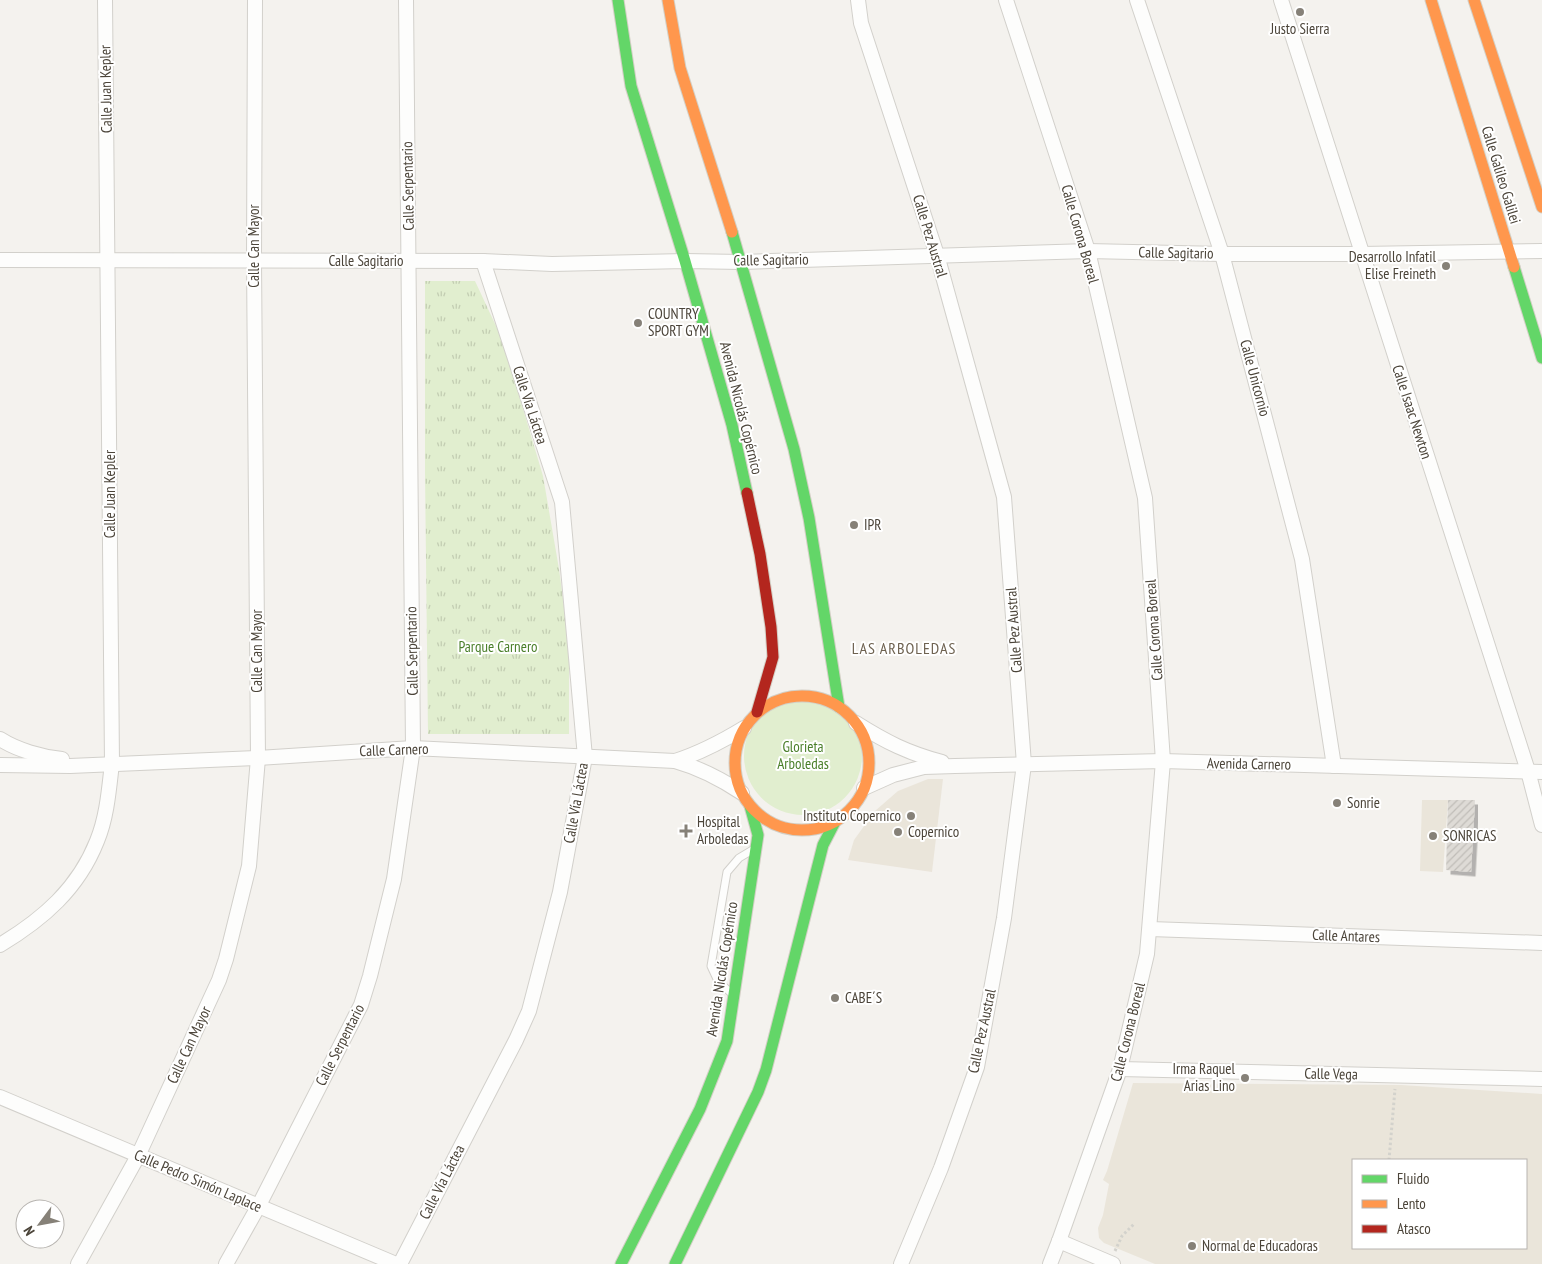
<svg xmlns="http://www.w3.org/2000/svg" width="1542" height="1264" font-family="'PT Sans Narrow',sans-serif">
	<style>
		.education { fill: #eae5da; fill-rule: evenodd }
		.park { fill: url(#park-tufts) }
		.garden { fill: #e1eecf }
		.building { fill: url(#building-hatch); filter: url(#shadow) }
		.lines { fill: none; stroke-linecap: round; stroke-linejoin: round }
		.lane-casing { stroke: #d2d0cb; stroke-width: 9 }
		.street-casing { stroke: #d2d0cb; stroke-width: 16 }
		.fast-casing { stroke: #d3cfc5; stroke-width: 13 }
		.slow-casing { stroke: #d3cfc5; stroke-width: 13 }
		.jam-casing { stroke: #d3cfc5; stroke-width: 13 }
		.path { stroke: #d3d2cc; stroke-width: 3; stroke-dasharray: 2.5 2.5; stroke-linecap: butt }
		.lane { stroke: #fdfdfc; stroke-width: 7 }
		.street { stroke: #fdfdfc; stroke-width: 14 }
		.fast { stroke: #63d668; stroke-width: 11 }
		.slow { stroke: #ff974d; stroke-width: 11 }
		.jam { stroke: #b3261e; stroke-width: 11 }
		.poi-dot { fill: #868178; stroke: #fff; stroke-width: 2 }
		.labels { text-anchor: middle; stroke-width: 4; stroke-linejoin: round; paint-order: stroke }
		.poi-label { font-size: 15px; fill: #4b4439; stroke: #fff; text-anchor: start }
		.street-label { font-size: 15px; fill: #4b4439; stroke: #fff }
		.park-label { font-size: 15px; fill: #4a7f2a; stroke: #fff }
		.neighbourhood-label { font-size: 16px; letter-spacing: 1px; fill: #6e6250; stroke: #fff }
	</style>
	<defs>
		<pattern id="park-tufts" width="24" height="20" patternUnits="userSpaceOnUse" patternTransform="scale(1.25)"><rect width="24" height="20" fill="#e1eecf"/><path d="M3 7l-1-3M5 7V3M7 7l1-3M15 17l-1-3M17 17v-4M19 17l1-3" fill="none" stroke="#c3cdb2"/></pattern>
		<pattern id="building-hatch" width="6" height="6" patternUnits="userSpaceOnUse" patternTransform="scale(1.25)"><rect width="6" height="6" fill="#dedbd6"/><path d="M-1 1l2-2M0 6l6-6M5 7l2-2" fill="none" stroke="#c0bdb8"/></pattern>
		<filter id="shadow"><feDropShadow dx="4.5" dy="4.5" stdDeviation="0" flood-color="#0004"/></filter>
	</defs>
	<rect width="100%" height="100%" fill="#f4f2ee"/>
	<g class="education">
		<path d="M 928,779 L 943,779 L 932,872 L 848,860 L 854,840 L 875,811 L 898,791 Z"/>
		<path d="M 1422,800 L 1448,800 L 1443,872 L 1420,871 Z"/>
		<path d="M 1133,1083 L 1401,1085 L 1542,1094 L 1542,1264 L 1155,1264 L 1104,1243 L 1099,1238 L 1098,1228 L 1103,1215 L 1109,1184 L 1103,1180 L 1107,1171 ZM 1353,1160 L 1526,1160 L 1526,1248 L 1353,1248 Z"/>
	</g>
	<path class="park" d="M 425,281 L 475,281 L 503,341 L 543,476 L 559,569 L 569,644 L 569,734 L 428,734 L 425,473 Z"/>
	<circle class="garden" cx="803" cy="756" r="59"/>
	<path class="building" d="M 1448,800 L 1475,800 L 1471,872 L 1446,870 Z"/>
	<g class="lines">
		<defs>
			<path id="lane" d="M 732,994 L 718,981 L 711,966 L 727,872 L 739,858 L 754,849"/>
			<g id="street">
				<path d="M 858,0 L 861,23 L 937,255 L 1004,497 L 1024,764 L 1004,918 L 977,1067 L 941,1168 L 901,1264"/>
				<path d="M 1006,0 L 1088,251 L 1145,498 L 1163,761 L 1147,954 L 1120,1069 L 1059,1241 L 1050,1264"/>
				<path d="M 1137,0 L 1222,254 L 1302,559 L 1334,766"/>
				<path d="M 1281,0 L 1528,771 L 1542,825"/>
				<path d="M 0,260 L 483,261 L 552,264 L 685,261 L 741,262 L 1088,251 L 1222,254 L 1361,254 L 1542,251"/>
				<path d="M 856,723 C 886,742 908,753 942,762"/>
				<path d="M 0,739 C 17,750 42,757 62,759"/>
				<path d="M 675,761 C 700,753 721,742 744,728"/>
				<path d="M 0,765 L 70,766 L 258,758 L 413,748 L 675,761 C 700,768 721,779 742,793"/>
				<path d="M 864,788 L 893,775 L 924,767 L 955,766 L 1163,761 L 1542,772"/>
				<path d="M 1150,929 L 1542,943"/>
				<path d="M 0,945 C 43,919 78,889 97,841 C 107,817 109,789 112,763 L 105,0"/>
				<path d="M 1120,1069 L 1542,1079"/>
				<path d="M 0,1097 L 396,1264"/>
				<path d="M 1059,1241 L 1113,1264"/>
				<path d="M 78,1264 L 138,1156 L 219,980 L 226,959 L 249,866 L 258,758 L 254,261 L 255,0"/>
				<path d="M 226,1264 L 258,1207 L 361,1005 L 370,976 L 394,879 L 413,748 L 406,0"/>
				<path d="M 400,1264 L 516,1040 L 529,1011 L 560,892 L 585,757 L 562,502 L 483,261"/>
			</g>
			<g id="fast">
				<path d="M 618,0 L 631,86 L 685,261 L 732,425 L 747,493"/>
				<path d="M 732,232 L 794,449 L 809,518 L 839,707"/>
				<path d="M 1514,267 L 1542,358"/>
				<path d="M 621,1264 L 700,1109 L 727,1041 L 758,835 L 750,806"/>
				<path d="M 675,1264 L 758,1092 L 766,1070 L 823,845 L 836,820"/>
			</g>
			<g id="slow">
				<path d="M 668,0 L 680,68 L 732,232"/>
				<path d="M 1431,0 L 1514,267"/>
				<path d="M 1474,0 L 1542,207"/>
				<circle cx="802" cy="763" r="67"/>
			</g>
			<path id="jam" d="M 747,493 L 760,554 L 771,627 L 773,657 L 757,712"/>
		</defs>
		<use href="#lane" class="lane-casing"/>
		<use href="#street" class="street-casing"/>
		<use href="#fast" class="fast-casing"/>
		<use href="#slow" class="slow-casing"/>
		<use href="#jam" class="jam-casing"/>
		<g class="path">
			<path d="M 1389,1160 L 1395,1089"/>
			<path d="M 1115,1251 L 1122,1236 L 1135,1223"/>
		</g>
		<use href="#lane" class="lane"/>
		<use href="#street" class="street"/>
		<use href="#fast" class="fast"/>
		<use href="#slow" class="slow"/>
		<use href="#jam" class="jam"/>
	</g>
	<g class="poi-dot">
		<circle cx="1300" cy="12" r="5"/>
		<circle cx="1446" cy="266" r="5"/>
		<circle cx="638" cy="323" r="5"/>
		<circle cx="854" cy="525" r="5"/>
		<circle cx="1337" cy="803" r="5"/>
		<circle cx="911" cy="816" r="5"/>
		<path d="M683.5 823.5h5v5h5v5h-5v5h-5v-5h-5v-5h5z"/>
		<circle cx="898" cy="832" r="5"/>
		<circle cx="1433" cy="836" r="5"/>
		<circle cx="835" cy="998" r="5"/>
		<circle cx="1245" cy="1078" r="5"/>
		<circle cx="1192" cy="1246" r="5"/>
	</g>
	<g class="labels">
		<g class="poi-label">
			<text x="1300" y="34" text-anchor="middle">Justo Sierra</text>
			<text x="1436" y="262" text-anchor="end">Desarrollo Infatil<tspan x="1436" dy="17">Elise Freineth</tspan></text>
			<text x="648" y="319">COUNTRY<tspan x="648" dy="17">SPORT GYM</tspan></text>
			<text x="864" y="530">IPR</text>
			<text x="1347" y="808">Sonrie</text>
			<text x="901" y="821" text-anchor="end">Instituto Copernico</text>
			<text x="697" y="827">Hospital<tspan x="697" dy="17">Arboledas</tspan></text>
			<text x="908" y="837">Copernico</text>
			<text x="1443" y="841">SONRICAS</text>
			<text x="845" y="1003">CABE´S</text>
			<text x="1235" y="1074" text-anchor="end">Irma Raquel<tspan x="1235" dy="17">Arias Lino</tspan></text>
			<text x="1202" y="1251">Normal de Educadoras</text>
		</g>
		<g class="street-label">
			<text transform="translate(106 89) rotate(-91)" y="5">Calle Juan Kepler</text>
			<text transform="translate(1501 175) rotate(73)" y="5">Calle Galileo Galilei</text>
			<text transform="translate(408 186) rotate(-91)" y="5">Calle Serpentario</text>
			<text transform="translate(1080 234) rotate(74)" y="5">Calle Corona Boreal</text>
			<text transform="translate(930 236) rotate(73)" y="5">Calle Pez Austral</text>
			<text transform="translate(254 246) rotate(-90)" y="5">Calle Can Mayor</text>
			<text transform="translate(1176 253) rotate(1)" y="5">Calle Sagitario</text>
			<text transform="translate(771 260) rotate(-1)" y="5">Calle Sagitario</text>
			<text x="366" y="266">Calle Sagitario</text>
			<text transform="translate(1255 378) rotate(75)" y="5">Calle Unicornio</text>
			<text transform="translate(530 405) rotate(72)" y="5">Calle Vía Láctea</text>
			<text transform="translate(741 408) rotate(76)" y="5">Avenida Nicolás Copérnico</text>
			<text transform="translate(1412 412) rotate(72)" y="5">Calle Isaac Newton</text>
			<text transform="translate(110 494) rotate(-90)" y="5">Calle Juan Kepler</text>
			<text transform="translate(1014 630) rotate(-94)" y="5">Calle Pez Austral</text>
			<text transform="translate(1154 630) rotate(-94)" y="5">Calle Corona Boreal</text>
			<text transform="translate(257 651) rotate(-90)" y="5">Calle Can Mayor</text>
			<text transform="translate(412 651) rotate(-91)" y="5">Calle Serpentario</text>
			<text transform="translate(394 750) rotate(-2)" y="5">Calle Carnero</text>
			<text transform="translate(1249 764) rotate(1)" y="5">Avenida Carnero</text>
			<text transform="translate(576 803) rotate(-80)" y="5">Calle Vía Láctea</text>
			<text transform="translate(1346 936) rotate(2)" y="5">Calle Antares</text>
			<text transform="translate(722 969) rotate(-81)" y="5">Avenida Nicolás Copérnico</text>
			<text transform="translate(982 1031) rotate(-78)" y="5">Calle Pez Austral</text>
			<text transform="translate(1128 1032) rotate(-76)" y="5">Calle Corona Boreal</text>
			<text transform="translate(189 1045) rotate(-65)" y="5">Calle Can Mayor</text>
			<text transform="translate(340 1045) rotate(-63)" y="5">Calle Serpentario</text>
			<text transform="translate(1331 1074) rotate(1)" y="5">Calle Vega</text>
			<text transform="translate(198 1181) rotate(23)" y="5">Calle Pedro Simón Laplace</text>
			<text transform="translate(442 1182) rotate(-63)" y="5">Calle Vía Láctea</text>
		</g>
		<g class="park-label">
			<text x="498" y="652">Parque Carnero</text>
			<text x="803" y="752">Glorieta<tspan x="803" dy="17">Arboledas</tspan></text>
		</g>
		<g class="neighbourhood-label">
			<text x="904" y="654">LAS ARBOLEDAS</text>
		</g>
	</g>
	<rect x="1352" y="1159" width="175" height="90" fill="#ffffff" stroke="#b7b4b0"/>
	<rect x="1362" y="1175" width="25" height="8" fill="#63d668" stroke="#b7b4b0"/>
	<text x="1397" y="1184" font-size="15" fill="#4b4439">Fluido</text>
	<rect x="1362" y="1200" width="25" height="8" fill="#ff974d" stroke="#b7b4b0"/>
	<text x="1397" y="1209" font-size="15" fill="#4b4439">Lento</text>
	<rect x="1362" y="1225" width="25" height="8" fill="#b3261e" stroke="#b7b4b0"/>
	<text x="1397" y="1234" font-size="15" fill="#4b4439">Atasco</text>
	<g transform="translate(40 1224) rotate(238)"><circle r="24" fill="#ffffff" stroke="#b7b4b0"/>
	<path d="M0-4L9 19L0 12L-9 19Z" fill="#868178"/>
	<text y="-8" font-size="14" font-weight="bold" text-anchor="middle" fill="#4b4439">N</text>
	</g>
</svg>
